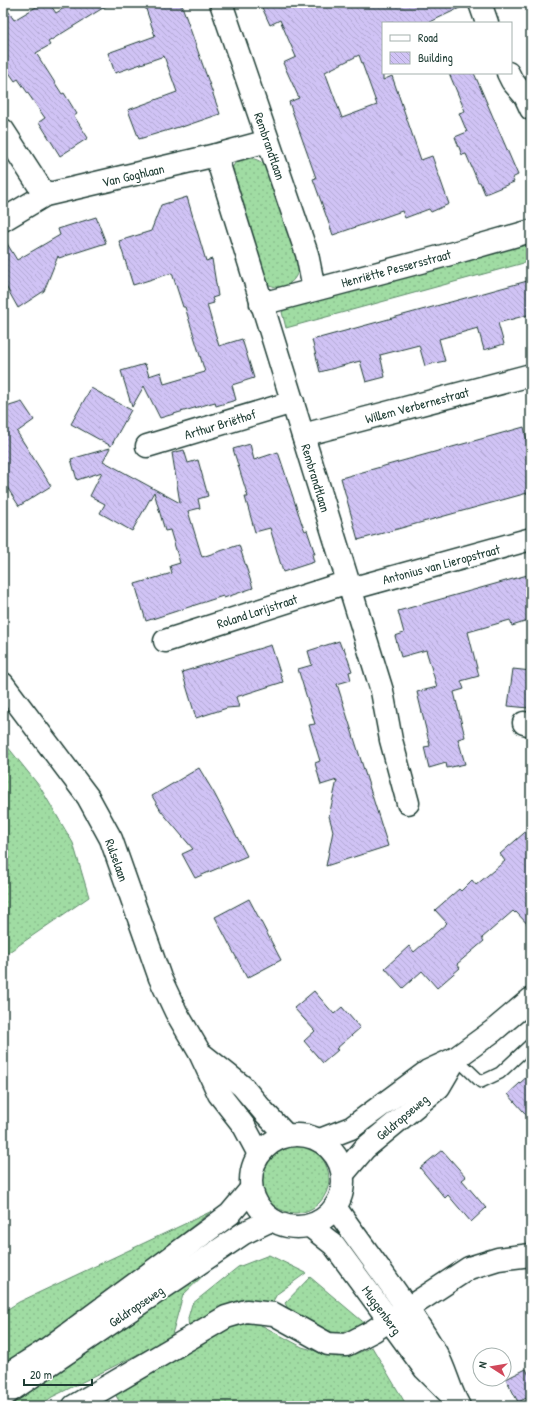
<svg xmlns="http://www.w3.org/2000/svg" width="534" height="1409" font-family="'Patrick Hand',sans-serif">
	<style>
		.grass { fill: url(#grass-dots); stroke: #608c6c }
		.building { fill: url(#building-back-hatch); stroke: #1f3d34; fill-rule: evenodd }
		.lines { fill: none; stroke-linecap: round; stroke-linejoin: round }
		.lane-casing { stroke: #1f3d34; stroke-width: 14 }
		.street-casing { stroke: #1f3d34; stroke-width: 25 }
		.secondary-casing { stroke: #1f3d34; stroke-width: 25 }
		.lane { stroke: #fff; stroke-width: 11 }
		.street { stroke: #fff; stroke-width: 22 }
		.secondary { stroke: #fff; stroke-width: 22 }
		.labels { text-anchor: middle; stroke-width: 3.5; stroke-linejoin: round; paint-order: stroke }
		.street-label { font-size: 13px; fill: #1f3d34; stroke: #fff }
	</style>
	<defs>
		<pattern id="grass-dots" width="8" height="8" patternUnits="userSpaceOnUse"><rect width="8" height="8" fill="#a0dca3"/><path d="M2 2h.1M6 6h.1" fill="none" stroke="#89be8d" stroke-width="1.8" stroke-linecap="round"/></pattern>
		<pattern id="building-back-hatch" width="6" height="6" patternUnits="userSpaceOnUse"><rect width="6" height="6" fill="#d0c3f5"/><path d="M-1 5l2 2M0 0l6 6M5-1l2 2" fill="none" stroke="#b2a8d3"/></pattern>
	</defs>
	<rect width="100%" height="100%" fill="#fff"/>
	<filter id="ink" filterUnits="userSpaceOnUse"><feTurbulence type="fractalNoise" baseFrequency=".025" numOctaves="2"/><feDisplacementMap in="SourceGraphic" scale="8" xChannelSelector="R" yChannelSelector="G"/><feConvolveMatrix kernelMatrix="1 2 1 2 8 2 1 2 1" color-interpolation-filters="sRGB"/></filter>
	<g filter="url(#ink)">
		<g class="grass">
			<path d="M 245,158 C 254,158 261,160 266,167 L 300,265 C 296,285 280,294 263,281 L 231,170 L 235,163 Z"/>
			<path d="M 531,241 L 531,261 L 286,328 L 282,312 L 286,309 Z"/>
			<path d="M 3,741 L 40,787 L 73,843 L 89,897 L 3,956 Z"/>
			<circle cx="295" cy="1179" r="34"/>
			<path d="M 212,1211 L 77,1316 L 3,1364 L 3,1312 L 19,1302 Z"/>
			<path d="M 269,1255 L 306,1273 L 277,1294 L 271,1305 L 189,1330 L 188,1318 L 192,1304 L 238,1267 Z"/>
			<path d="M 215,1264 L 183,1295 L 171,1338 L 52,1397 L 39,1406 L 3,1406 L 3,1403 L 47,1381 Z"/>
			<path d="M 310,1277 L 368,1326 L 358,1333 L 336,1333 L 322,1330 L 291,1315 L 285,1303 Z"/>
			<path d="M 247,1322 L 261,1325 L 302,1347 L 337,1357 L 353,1355 L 372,1347 L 407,1406 L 122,1406 L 115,1394 L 228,1325 Z"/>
		</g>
		<g class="building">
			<path d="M 3,3 L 14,20 L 43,3 L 49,3 L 56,13 L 72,3 L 111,3 L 48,42 L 50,45 L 36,53 L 62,94 L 64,93 L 77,114 L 74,116 L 88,138 L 60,156 L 39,122 L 45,118 L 18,79 L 15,81 L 3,64 Z"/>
			<path d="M 144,3 L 181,3 L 220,114 L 182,127 L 182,126 L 139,139 L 128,110 L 177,92 L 164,56 L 115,73 L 108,53 L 155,36 Z"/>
			<path d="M 260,3 L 468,3 L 468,4 L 428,23 L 383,23 L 383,80 L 392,76 L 421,160 L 432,156 L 449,204 L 431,212 L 429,209 L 405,218 L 402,211 L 333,235 L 313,179 L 316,178 L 289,102 L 299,98 L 283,63 L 296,57 L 280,20 L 270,25 ZM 359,55 L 377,105 L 342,118 L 325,72 Z"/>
			<path d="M 449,73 L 474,73 L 518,175 L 512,178 L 514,182 L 485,194 L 480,182 L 478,182 L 466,154 L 462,155 L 455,137 L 467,132 L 459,113 L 465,111 Z"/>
			<path d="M 187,197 L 206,261 L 212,259 L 218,296 L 212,298 L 214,303 L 207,305 L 219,346 L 242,339 L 254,378 L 232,385 L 236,400 L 216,406 L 215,402 L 160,418 L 144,386 L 132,407 L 121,371 L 145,364 L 149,376 L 161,372 L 164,384 L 205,372 L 185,307 L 183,307 L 172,273 L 133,285 L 119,241 L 151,231 L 161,205 Z"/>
			<path d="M 96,217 L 106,243 L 59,258 L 58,256 L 44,291 L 18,308 L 3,281 L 3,237 L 17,260 L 60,235 L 58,229 Z"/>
			<path d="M 531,280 L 531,314 L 498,323 L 504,344 L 484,350 L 478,328 L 439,339 L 445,361 L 435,363 L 425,366 L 419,345 L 380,355 L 385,377 L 366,382 L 360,361 L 320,372 L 312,340 Z"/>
			<path d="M 91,388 L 131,410 L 111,446 L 71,424 Z"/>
			<path d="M 22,402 L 34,420 L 17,432 L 51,486 L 19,506 L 3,481 L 3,408 Z"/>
			<path d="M 524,427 L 528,445 L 531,444 L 531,492 L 358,540 L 341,478 Z"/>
			<path d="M 250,444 L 254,460 L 278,452 L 302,524 L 305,531 L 307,530 L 315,554 L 312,554 L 314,562 L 283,572 L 270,528 L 255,532 L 245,497 L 248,497 L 233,449 Z"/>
			<path d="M 110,448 L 103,461 L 180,503 L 172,453 L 184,450 L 188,463 L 198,460 L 208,496 L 198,499 L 200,508 L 188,511 L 202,557 L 239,545 L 253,588 L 224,598 L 223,596 L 146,621 L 135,584 L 172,573 L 170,566 L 180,563 L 170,530 L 165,531 L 154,492 L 132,531 L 100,513 L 105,504 L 90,496 L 102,472 L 77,480 L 71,459 Z"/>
			<path d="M 531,574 L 531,620 L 512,626 L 510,620 L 468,632 L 479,676 L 461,681 L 464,689 L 454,692 L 465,737 L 458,739 L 465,764 L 447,768 L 446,763 L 429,768 L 424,747 L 430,746 L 417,692 L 437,687 L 426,650 L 401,657 L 395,636 L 404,633 L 398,611 Z"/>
			<path d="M 339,641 L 342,649 L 344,648 L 352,671 L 349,672 L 351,680 L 337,684 L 388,846 L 326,866 L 333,831 L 329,816 L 337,780 L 321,785 L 315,763 L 320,761 L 309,725 L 315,724 L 298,669 L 312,665 L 308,651 Z"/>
			<path d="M 271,645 L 283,682 L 236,697 L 239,707 L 227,708 L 196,718 L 182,672 Z"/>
			<path d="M 513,669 L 531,671 L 531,691 L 529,708 L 508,706 Z"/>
			<path d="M 199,768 L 214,793 L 247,856 L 195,878 L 182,854 L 193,849 L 161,811 L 152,796 Z"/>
			<path d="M 531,827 L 531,928 L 516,912 L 515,913 L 513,911 L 482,938 L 484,941 L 457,964 L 460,968 L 437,988 L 422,971 L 403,988 L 385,968 L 409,946 L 414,952 L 447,923 L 435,910 L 459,889 L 461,891 L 472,880 L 476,885 L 505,861 L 500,854 Z"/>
			<path d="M 249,899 L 281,960 L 247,978 L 215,917 Z"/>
			<path d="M 314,991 L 334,1014 L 342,1007 L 360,1028 L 336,1049 L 338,1050 L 323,1063 L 304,1041 L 315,1031 L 294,1008 Z"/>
			<path d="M 531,1073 L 531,1120 L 508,1094 Z"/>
			<path d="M 442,1150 L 466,1177 L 462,1180 L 486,1208 L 471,1222 L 448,1195 L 445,1198 L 420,1168 Z"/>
			<path d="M 526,1369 L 531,1379 L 531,1396 L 518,1402 L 506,1379 Z"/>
		</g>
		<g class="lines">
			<defs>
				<path id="lane" d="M 456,1058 L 481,1082 L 500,1073 L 531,1044"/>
				<g id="street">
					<path d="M 221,3 L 307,254 L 314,289"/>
					<path d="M 480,3 L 487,23"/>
					<path d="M 508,73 L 512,81 L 525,96 L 531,109"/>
					<path d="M 3,130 L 45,195"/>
					<path d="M 216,155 L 382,691 L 391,740 L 408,803"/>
					<path d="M 3,220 L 45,195 L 216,155 L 268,141"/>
					<path d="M 261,304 L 443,256 L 531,231"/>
					<path d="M 303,435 L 531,375"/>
					<path d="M 147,446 L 293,402"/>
					<path d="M 350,589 L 531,539"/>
					<path d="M 165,641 L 348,582"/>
					<path d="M 3,684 L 88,797 L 111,839 L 160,978 L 176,1012 L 200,1053 L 219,1094 L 244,1126 L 259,1154"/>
					<path d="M 524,723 L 531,725"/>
					<path d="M 203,1055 L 242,1086 L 264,1112 L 286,1135"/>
					<path d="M 74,1406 L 226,1317 L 246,1311 L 274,1314 L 328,1344 L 346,1345 L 373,1331 L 469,1268 L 498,1259 L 531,1255"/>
				</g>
				<g id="secondary">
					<circle cx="297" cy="1181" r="46"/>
					<path d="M 320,1140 L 351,1128 L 428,1071 L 456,1058 L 493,1031 L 531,999"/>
					<path d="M 343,1174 L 365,1148 L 439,1087 L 456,1058"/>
					<path d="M 335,1207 C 369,1256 406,1302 436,1353 C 446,1370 449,1390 459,1406"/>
					<path d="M 310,1226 L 334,1245 L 425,1369 L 448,1392"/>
					<path d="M 3,1377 L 43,1352 L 230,1214 L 251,1189"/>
					<path d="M 3,1396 L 244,1233 L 271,1220"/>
				</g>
			</defs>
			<use href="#lane" class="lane-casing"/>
			<use href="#street" class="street-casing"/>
			<use href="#secondary" class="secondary-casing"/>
			<use href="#lane" class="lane"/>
			<use href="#street" class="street"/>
			<use href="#secondary" class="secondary"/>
		</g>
	</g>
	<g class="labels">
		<g class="street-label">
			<text transform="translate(270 146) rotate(71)" y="5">Rembrandtlaan</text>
			<text transform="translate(133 175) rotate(-13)" y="5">Van Goghlaan</text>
			<text transform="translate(396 268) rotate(-15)" y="5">Henriëtte Pessersstraat</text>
			<text transform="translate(417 405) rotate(-15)" y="5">Willem Verbernestraat</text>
			<text transform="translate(220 424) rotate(-17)" y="5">Arthur Briëthof</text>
			<text transform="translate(316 478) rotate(73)" y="5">Rembrandtlaan</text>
			<text transform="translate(441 564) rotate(-15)" y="5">Antonius van Lieropstraat</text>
			<text transform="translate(257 611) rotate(-18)" y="5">Roland Larijstraat</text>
			<text transform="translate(117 860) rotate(70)" y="5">Rulselaan</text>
			<text transform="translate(402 1117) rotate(-40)" y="5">Geldropseweg</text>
			<text transform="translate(136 1306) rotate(-34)" y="5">Geldropseweg</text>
			<text transform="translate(382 1310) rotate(54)" y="5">Muggenberg</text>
		</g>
	</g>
	<rect width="534" height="1409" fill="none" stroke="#fff" stroke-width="16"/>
	<rect x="8" y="8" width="518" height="1393" fill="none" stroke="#1f3d34" stroke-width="1.5" filter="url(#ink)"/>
	<rect x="382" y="22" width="130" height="52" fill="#ffffff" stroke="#a5b1ae"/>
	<rect x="390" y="35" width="20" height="6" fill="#ffffff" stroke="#a5b1ae"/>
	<text x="418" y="42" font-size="12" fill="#1f3d34">Road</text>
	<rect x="390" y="52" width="20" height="12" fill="url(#building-back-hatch)" stroke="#a5b1ae"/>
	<text x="418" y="62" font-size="12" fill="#1f3d34">Building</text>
	<g transform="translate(492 1367) rotate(282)"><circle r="19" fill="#ffffff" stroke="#a5b1ae"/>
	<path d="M0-3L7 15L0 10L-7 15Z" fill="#d1495b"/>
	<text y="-6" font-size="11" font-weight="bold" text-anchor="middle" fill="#1f3d34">N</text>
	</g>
	<path d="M24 1379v6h68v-6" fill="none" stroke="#1f3d34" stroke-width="2"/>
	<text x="30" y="1379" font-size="12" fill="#1f3d34" stroke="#ffffff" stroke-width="3" paint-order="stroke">20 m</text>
</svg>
